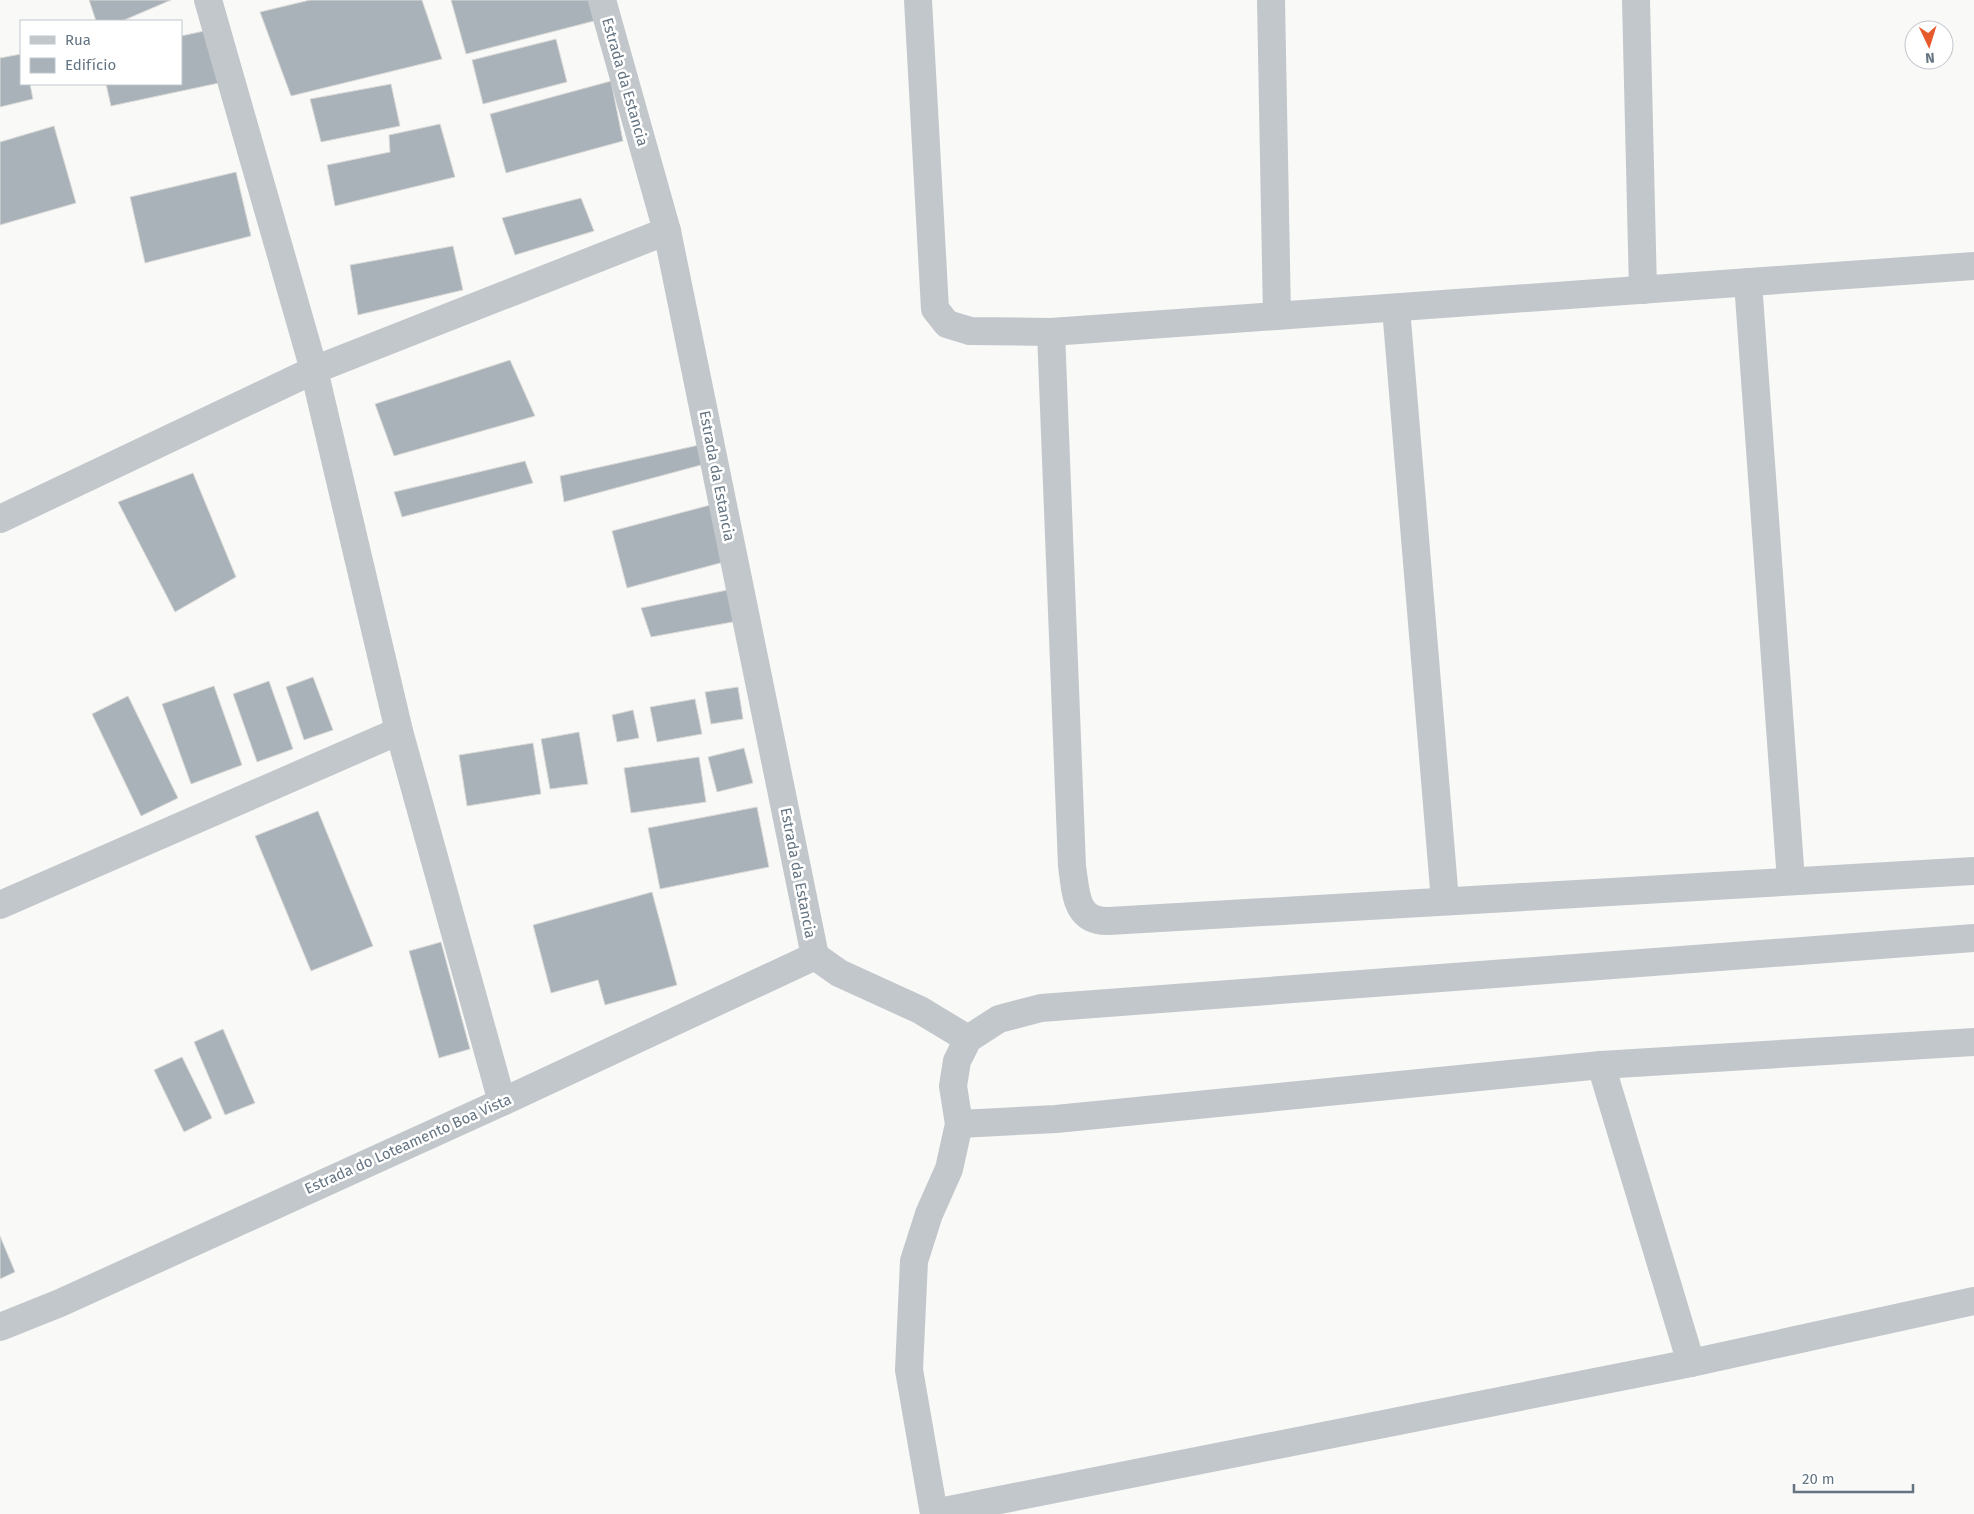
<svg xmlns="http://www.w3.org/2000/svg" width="1974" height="1514" font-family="'Fira Sans',sans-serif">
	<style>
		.building { fill: #a9b2b8; stroke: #dbdbd9 }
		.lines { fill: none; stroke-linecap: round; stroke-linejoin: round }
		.street { stroke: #c2c7cb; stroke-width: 28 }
		.labels { text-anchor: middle; stroke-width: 5; stroke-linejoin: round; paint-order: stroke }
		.street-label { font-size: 15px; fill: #647482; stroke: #fff }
	</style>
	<rect width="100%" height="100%" fill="#f9f9f7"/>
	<g class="building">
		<path d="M 89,0 L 171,0 L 122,21 L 96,21 Z"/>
		<path d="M 310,0 L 422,0 L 442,59 L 291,96 L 260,12 Z"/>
		<path d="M 451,0 L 589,0 L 594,21 L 466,54 Z"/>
		<path d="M 204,31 L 219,83 L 111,106 L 106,84 L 181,84 L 181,36 Z"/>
		<path d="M 556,39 L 567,82 L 483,104 L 472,60 Z"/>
		<path d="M 21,54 L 21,84 L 30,84 L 33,99 L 0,107 L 0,58 Z"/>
		<path d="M 611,81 L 623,141 L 506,173 L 490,114 Z"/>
		<path d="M 391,84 L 400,126 L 321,142 L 310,99 Z"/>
		<path d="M 440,124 L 455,177 L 335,206 L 327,165 L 390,152 L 389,135 Z"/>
		<path d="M 54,126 L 76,203 L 0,225 L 0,142 Z"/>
		<path d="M 236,172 L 251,236 L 145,263 L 130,197 Z"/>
		<path d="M 581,198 L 594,231 L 515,255 L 502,218 Z"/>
		<path d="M 453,246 L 463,290 L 358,315 L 350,265 Z"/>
		<path d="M 510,360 L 535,416 L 394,456 L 375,404 Z"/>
		<path d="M 699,445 L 701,465 L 564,502 L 560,476 Z"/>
		<path d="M 525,461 L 533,483 L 402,517 L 394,492 Z"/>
		<path d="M 193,473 L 236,577 L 175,612 L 118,502 Z"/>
		<path d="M 714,504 L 724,562 L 627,588 L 612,531 Z"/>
		<path d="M 732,589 L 738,621 L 651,637 L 641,608 Z"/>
		<path d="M 313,677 L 333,730 L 304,740 L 286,687 Z"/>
		<path d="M 269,681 L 293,749 L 257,762 L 233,694 Z"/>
		<path d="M 214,686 L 242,765 L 191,784 L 162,704 Z"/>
		<path d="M 738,687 L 743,719 L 711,724 L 705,692 Z"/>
		<path d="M 128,696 L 178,798 L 141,816 L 92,714 Z"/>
		<path d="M 695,699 L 702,734 L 657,742 L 650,707 Z"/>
		<path d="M 633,710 L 639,738 L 617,742 L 612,715 Z"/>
		<path d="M 579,732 L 588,784 L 550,789 L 541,739 Z"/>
		<path d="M 533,743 L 541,794 L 467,806 L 459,755 Z"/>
		<path d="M 744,748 L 753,783 L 717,792 L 708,757 Z"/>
		<path d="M 699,757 L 706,802 L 631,813 L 624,768 Z"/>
		<path d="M 757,807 L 769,867 L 660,889 L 648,828 Z"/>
		<path d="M 318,811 L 373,946 L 311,971 L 255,836 Z"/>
		<path d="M 652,892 L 677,985 L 605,1005 L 598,980 L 551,993 L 533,925 Z"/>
		<path d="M 441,942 L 470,1049 L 439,1058 L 409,951 Z"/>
		<path d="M 223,1029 L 255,1103 L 225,1115 L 194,1042 Z"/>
		<path d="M 182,1057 L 212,1118 L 184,1132 L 154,1070 Z"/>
		<path d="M 0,1236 L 15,1272 L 0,1279 Z"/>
	</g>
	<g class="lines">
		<g class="street">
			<path d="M 208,0 L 314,370 L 399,731 L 502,1102"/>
			<path d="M 602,0 L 667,231 L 815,956"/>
			<path d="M 918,0 L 935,309 L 947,324 L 970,331 L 1051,332 L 1974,266"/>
			<path d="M 1271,0 L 1277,316"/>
			<path d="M 1636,0 L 1643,290"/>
			<path d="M 1748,282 L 1791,881"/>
			<path d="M 1396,308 L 1445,901"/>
			<path d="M 1051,332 L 1072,866 C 1076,893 1075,922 1109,921 L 1974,871"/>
			<path d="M 0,519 L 314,370 L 667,231"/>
			<path d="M 0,905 L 399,731"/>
			<path d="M 815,956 L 839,973 L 920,1010 L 968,1039"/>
			<path d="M 1601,1065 L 1691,1363"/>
			<path d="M 959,1124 L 1056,1119 L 1601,1065 L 1974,1042"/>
			<path d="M 0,1327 L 60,1303 L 502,1102 L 815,956"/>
			<path d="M 934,1513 L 1691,1363 L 1974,1301"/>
			<path d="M 934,1514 L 909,1370 L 914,1261 L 929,1214 L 949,1169 L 959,1124 L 953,1086 L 957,1061 L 968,1039 L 999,1019 L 1041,1008 L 1974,938"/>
		</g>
	</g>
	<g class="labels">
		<g class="street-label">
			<text transform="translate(625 82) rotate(74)" y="5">Estrada da Estancia</text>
			<text transform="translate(717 476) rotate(79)" y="5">Estrada da Estancia</text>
			<text transform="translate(798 873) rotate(79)" y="5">Estrada da Estancia</text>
			<text transform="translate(408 1144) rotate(-24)" y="5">Estrada do Loteamento Boa Vista</text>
		</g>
	</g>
	<rect x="20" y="20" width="162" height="65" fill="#ffffff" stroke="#c1c7cd"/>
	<rect x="30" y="36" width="25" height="8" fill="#c2c7cb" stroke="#c1c7cd"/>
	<text x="65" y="45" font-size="15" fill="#647482">Rua</text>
	<rect x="30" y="58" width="25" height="15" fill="#a9b2b8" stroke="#c1c7cd"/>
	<text x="65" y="70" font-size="15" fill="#647482">Edifício</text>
	<g transform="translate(1929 45) rotate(176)"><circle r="24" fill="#ffffff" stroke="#c1c7cd"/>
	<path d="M0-4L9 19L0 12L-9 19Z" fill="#e6592a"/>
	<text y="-8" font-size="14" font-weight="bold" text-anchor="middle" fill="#647482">N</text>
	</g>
	<path d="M1794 1484v8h119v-8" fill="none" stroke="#647482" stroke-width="2.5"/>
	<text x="1802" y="1484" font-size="15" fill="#647482" stroke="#ffffff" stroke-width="4" paint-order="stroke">20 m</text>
</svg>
